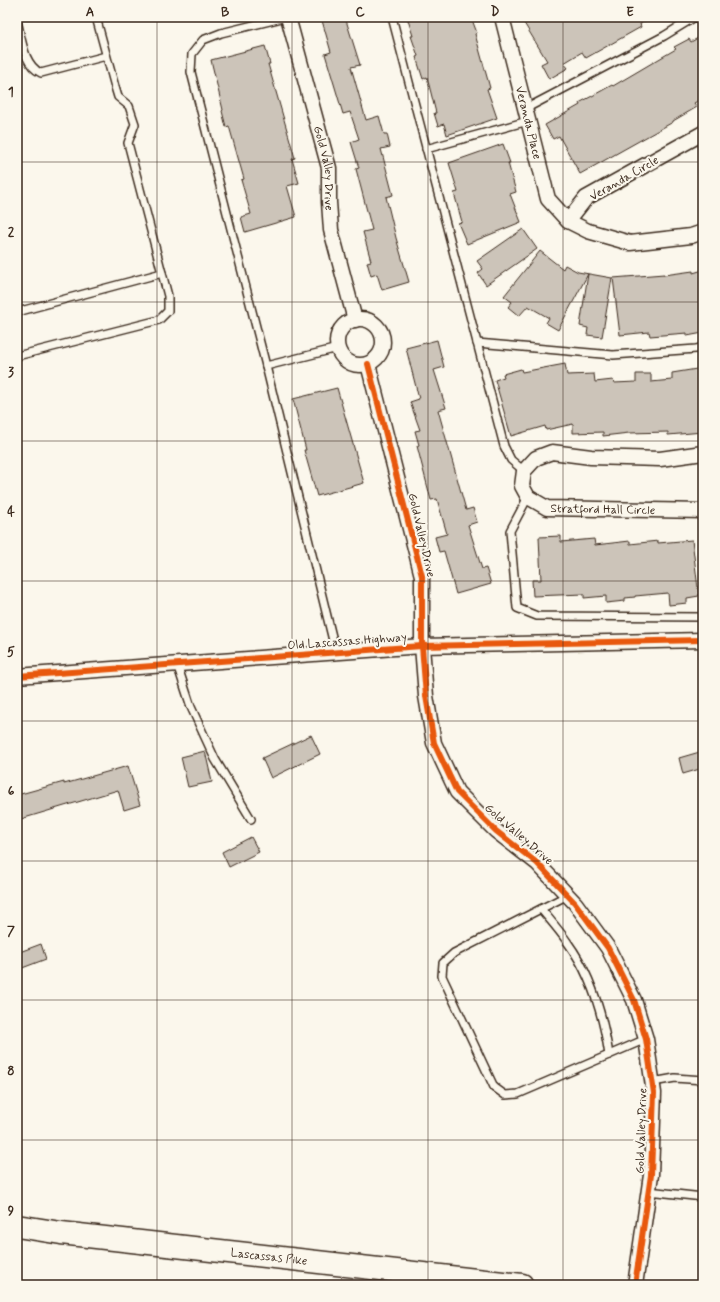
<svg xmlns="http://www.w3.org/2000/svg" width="720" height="1302" font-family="Mynerve,sans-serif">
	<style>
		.building { fill: #ccc4b9; stroke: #3b2a1e }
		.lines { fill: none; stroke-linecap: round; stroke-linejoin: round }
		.service-casing { stroke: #3b2a1e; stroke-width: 10 }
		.minor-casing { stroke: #3b2a1e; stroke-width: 17 }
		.primary-casing { stroke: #3b2a1e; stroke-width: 25 }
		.service { stroke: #fbf7ec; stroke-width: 7 }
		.minor { stroke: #fbf7ec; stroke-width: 14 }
		.primary { stroke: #fbf7ec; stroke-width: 22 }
		.cycleway-casing { stroke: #fbf7ec; stroke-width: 8 }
		.cycleway { stroke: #e8590c; stroke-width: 6 }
		.grid { fill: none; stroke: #3b2a1e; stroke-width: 1; stroke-opacity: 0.55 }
		.labels { text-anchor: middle; stroke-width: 4; stroke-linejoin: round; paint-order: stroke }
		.street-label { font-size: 12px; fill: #3b2a1e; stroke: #fbf7ec }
		.neatline { fill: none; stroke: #3b2a1e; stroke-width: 1.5 }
		.grid-label { font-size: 13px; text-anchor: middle; font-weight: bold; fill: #3b2a1e }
	</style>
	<rect width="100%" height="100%" fill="#fbf7ec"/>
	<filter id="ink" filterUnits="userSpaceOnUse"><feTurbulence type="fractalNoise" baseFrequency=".025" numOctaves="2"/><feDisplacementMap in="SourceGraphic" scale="8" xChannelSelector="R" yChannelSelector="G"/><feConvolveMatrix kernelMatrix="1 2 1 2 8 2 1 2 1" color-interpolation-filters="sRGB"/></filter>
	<g filter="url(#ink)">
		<g class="building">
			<path d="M 321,17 L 345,17 L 360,65 L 351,67 L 366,120 L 379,116 L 384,134 L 387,134 L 390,147 L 381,149 L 393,195 L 386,197 L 396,238 L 409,282 L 382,290 L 377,274 L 371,276 L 367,262 L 371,261 L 363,232 L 372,230 L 356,169 L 359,168 L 351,142 L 359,139 L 350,112 L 343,114 L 325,54 L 331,52 Z"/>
			<path d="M 407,17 L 471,17 L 477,33 L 475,34 L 490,88 L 487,89 L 497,118 L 447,135 L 444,124 L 438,126 L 434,113 L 436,113 L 427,77 L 423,79 L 416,57 L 418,56 L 411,36 L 413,36 Z"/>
			<path d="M 535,17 L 652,17 L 640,24 L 641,27 L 586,58 L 582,52 L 564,63 L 568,68 L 549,79 L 541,64 L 547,61 L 524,23 Z"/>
			<path d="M 703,35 L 703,98 L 694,103 L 697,107 L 673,121 L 673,122 L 580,174 L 559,136 L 553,139 L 545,125 L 580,105 L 579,103 L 594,95 L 612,85 L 613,86 L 652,63 L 676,49 L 674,47 L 689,39 L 691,42 Z"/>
			<path d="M 265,46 L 270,64 L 268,64 L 295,158 L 292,159 L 299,183 L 287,186 L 296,217 L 245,232 L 241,217 L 251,214 L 241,180 L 244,179 L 229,126 L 226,127 L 222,111 L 223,110 L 211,60 Z"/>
			<path d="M 503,144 L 510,163 L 508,163 L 516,192 L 510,194 L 521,222 L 467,244 L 458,223 L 462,222 L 454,193 L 458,192 L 449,163 Z"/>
			<path d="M 523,229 L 537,249 L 486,285 L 478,273 L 483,269 L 477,261 Z"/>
			<path d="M 540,251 L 563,269 L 565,265 L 578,272 L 612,278 L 602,337 L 587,335 L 588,328 L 580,326 L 588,274 L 558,330 L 546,323 L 549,318 L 528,306 L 519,316 L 508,307 L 512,302 L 504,296 Z"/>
			<path d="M 703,270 L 703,333 L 687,336 L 687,333 L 650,336 L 649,332 L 620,335 L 613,278 L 664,274 L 664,275 L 693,271 L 693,273 Z"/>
			<path d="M 437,340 L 444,367 L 434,370 L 446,408 L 438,410 L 466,510 L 473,508 L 477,522 L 468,525 L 482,569 L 486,568 L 491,584 L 456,594 L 444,551 L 439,552 L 435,537 L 447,534 L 437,499 L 431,500 L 417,446 L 419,445 L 415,431 L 420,430 L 410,402 L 419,399 L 406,348 Z"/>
			<path d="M 565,364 L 567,375 L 594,374 L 595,382 L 613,380 L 614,383 L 636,382 L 636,374 L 651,374 L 651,382 L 672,380 L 672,373 L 703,368 L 703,432 L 668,435 L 668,432 L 629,433 L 603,436 L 603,432 L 573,433 L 573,424 L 546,430 L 545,426 L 511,436 L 495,380 L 504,377 L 503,374 L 521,369 L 522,372 Z"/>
			<path d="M 337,388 L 364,483 L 317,496 L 304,450 L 306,450 L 293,399 Z"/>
			<path d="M 561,536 L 561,542 L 594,539 L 595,545 L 630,541 L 630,544 L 658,541 L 658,543 L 692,540 L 699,596 L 687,598 L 687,603 L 669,605 L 668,593 L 635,596 L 635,597 L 625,598 L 625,601 L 606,603 L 606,596 L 584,598 L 584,594 L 533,596 L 532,580 L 541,580 L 539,537 Z"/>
			<path d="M 311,735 L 320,754 L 271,778 L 262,758 Z"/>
			<path d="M 205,751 L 212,782 L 188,787 L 181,757 Z"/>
			<path d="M 703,751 L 703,768 L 683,774 L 679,758 Z"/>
			<path d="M 128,766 L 140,805 L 124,810 L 118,790 L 21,819 L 17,807 L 17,795 L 64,782 L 64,784 Z"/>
			<path d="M 251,837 L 259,852 L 229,867 L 222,852 Z"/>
			<path d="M 41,944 L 46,959 L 17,970 L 17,953 Z"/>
		</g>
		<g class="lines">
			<defs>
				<g id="service">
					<path d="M 286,17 L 221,33 L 203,40 L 192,54 L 191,72 L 266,366 L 336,653"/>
					<path d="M 392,17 L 504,446 L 511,460 L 524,471"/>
					<path d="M 17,21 C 22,38 23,65 41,73 L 106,56"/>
					<path d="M 525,109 L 664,36 L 695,17"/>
					<path d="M 426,149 L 528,121"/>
					<path d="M 17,312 L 162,273"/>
					<path d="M 477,343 L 613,355 L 696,349 L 703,347"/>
					<path d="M 17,356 L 159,320 L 168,311 L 168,296 L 128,143 L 135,124 L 129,106 L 118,97 L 115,87 L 96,17"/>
					<path d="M 266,366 L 338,348"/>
					<path d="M 528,497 L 510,531 L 517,608 L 537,616 L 703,617"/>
					<path d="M 177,664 L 191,707 L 215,759 L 251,819"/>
					<path d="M 568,895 L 454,953 L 443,963 L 442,976 L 494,1087 L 505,1095 L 518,1094 L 646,1039"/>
					<path d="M 541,909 C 550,920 560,931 568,943 C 592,976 603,1015 609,1055"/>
					<path d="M 653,1082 L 675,1078 L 703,1080"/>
					<path d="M 648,1191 L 703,1197"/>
				</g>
				<g id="minor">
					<path id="s1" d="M 288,17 L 329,168 L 329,202 L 331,230 L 355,320"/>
					<path id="s2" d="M 502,17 L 548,199 L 568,221"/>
					<path d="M 703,133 L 586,198 L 568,221 L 588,231 L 630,243 L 691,236 L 703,232"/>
					<circle cx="360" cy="342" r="23"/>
					<path d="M 368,364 L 422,576 L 422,646 L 426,696 L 434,743 L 457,792 L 496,831 L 537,863 L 575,903 L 608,948 L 634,1000 L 646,1039 L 654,1093 L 651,1175 L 635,1285"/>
					<path id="s3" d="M 703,453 L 660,459 L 591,457 L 552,452 L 536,458 L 524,471 L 522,486 L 528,497 L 547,508 L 703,511"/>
					<path d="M 17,676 L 422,646 L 703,640"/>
				</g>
				<g id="primary">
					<path id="s4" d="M 17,1226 L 61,1233 L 522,1285"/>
				</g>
			</defs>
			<use href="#service" class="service-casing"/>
			<use href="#minor" class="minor-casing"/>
			<use href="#primary" class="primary-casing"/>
			<use href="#service" class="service"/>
			<use href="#minor" class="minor"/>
			<use href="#primary" class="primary"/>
			<defs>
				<g id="cycleway">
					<path d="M 368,364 L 422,576 L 422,646 L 426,696 L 434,743 L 457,792 L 496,831 L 537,863 L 575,903 L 608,948 L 634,1000 L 646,1039 L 654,1093 L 651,1175 L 635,1285"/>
					<path d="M 17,676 L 422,646 L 703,640"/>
				</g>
			</defs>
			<use href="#cycleway" class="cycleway-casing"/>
			<use href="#cycleway" class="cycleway"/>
		</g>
	</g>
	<path class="grid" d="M 157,17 L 157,1285M 292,17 L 292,1285M 428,17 L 428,1285M 563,17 L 563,1285M 17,162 L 703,162M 17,302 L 703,302M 17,441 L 703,441M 17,581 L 703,581M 17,721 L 703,721M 17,861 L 703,861M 17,1000 L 703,1000M 17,1140 L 703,1140"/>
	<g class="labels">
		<g class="street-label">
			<text dy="4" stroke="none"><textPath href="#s2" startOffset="109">Veranda Place</textPath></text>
			<text dy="4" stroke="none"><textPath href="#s1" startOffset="156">Gold Valley Drive</textPath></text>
			<text transform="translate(624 178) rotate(-30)" y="4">Veranda Circle</text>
			<text dy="4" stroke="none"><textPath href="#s3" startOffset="292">Stratford Hall Circle</textPath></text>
			<text transform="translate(422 535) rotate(77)" y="4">Gold Valley Drive</text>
			<text transform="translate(347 641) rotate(-4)" y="4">Old Lascassas Highway</text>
			<text transform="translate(519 834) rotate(41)" y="4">Gold Valley Drive</text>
			<text transform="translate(641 1131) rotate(-88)" y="4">Gold Valley Drive</text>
			<text dy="4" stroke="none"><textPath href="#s4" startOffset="254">Lascassas Pike</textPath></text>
		</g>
	</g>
	<rect width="720" height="1302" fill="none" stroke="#fbf7ec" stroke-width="44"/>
	<rect x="22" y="22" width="676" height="1258" class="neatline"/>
	<g class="grid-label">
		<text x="90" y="16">A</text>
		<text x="225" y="16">B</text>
		<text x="360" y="16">C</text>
		<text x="495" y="16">D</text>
		<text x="630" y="16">E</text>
		<text x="11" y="96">1</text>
		<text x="11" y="236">2</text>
		<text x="11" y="376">3</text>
		<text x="11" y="516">4</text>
		<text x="11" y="656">5</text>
		<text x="11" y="795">6</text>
		<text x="11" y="935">7</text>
		<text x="11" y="1075">8</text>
		<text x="11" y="1215">9</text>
	</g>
</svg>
